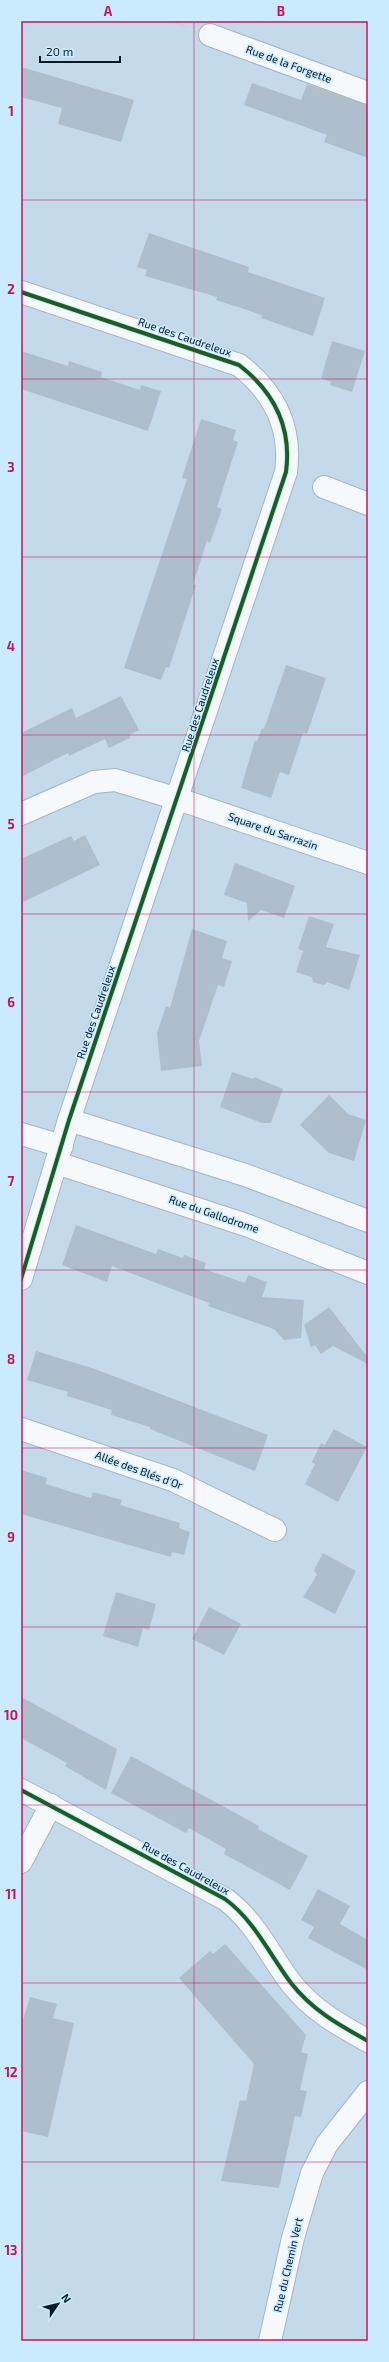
<svg xmlns="http://www.w3.org/2000/svg" width="389" height="2362" font-family="'Exo 2',sans-serif">
	<style>
		.building { fill: #aebecd }
		.lines { fill: none; stroke-linecap: round; stroke-linejoin: round }
		.minor-casing { stroke: #a3b7c4; stroke-width: 24 }
		.path { stroke: #cad1d6; stroke-width: 2.5; stroke-dasharray: 3 2; stroke-linecap: butt }
		.minor { stroke: #f6f9fc; stroke-width: 22 }
		.cycleway-casing { stroke: #caeafe; stroke-width: 6 }
		.cycleway { stroke: #1b5e20; stroke-width: 4 }
		.grid { fill: none; stroke: #c2185b; stroke-width: 1; stroke-opacity: 0.55 }
		.labels { text-anchor: middle; stroke-width: 3; stroke-linejoin: round; paint-order: stroke }
		.street-label { font-size: 11px; fill: #071c28; stroke: #caeafe }
		.neatline { fill: none; stroke: #c2185b; stroke-width: 1.5 }
		.grid-label { font-size: 13px; text-anchor: middle; font-weight: bold; fill: #c2185b }
	</style>
	<rect width="100%" height="100%" fill="#c4daea"/>
	<g class="building">
		<path d="M 21,67 L 134,100 L 121,142 L 58,124 L 62,108 L 21,97 Z"/>
		<path d="M 252,83 L 301,100 L 307,84 L 368,105 L 368,158 L 324,142 L 327,135 L 244,105 Z"/>
		<path d="M 149,233 L 249,267 L 248,272 L 325,298 L 313,336 L 261,318 L 262,315 L 216,300 L 217,297 L 145,276 L 147,270 L 137,267 Z"/>
		<path d="M 332,341 L 365,351 L 352,392 L 330,385 L 331,382 L 321,378 Z"/>
		<path d="M 21,351 L 68,366 L 69,361 L 102,372 L 101,377 L 140,390 L 141,385 L 161,391 L 148,431 L 21,389 Z"/>
		<path d="M 201,419 L 236,430 L 233,440 L 238,442 L 217,507 L 222,509 L 210,543 L 207,541 L 193,584 L 196,585 L 169,668 L 166,667 L 161,680 L 124,668 L 187,479 L 182,478 Z"/>
		<path d="M 286,665 L 326,678 L 307,734 L 303,733 L 289,775 L 280,772 L 271,798 L 241,788 L 255,740 L 257,741 L 262,728 L 264,729 Z"/>
		<path d="M 121,696 L 139,730 L 129,735 L 130,738 L 109,748 L 105,739 L 69,756 L 68,753 L 21,777 L 21,733 L 72,708 L 76,718 Z"/>
		<path d="M 85,835 L 100,865 L 21,903 L 21,859 L 71,836 L 74,841 Z"/>
		<path d="M 235,863 L 295,886 L 284,918 L 261,910 L 248,921 L 247,903 L 224,895 Z"/>
		<path d="M 309,916 L 334,924 L 326,947 L 360,955 L 349,990 L 327,982 L 324,985 L 313,982 L 312,977 L 296,972 L 303,951 L 298,949 Z"/>
		<path d="M 192,929 L 227,941 L 222,958 L 232,961 L 224,987 L 218,985 L 199,1041 L 202,1066 L 161,1071 L 157,1033 L 166,1006 L 170,1008 Z"/>
		<path d="M 232,1072 L 253,1079 L 254,1077 L 283,1089 L 271,1123 L 262,1123 L 220,1107 Z"/>
		<path d="M 329,1095 L 348,1114 L 366,1120 L 354,1161 L 329,1153 L 300,1125 Z"/>
		<path d="M 76,1225 L 156,1254 L 158,1249 L 183,1258 L 184,1255 L 206,1263 L 204,1269 L 245,1283 L 248,1275 L 267,1282 L 262,1297 L 304,1300 L 301,1338 L 284,1340 L 274,1329 L 208,1306 L 209,1303 L 112,1266 L 107,1282 L 62,1265 Z"/>
		<path d="M 329,1307 L 368,1358 L 368,1364 L 333,1346 L 321,1354 L 315,1345 L 311,1347 L 304,1325 Z"/>
		<path d="M 36,1351 L 95,1369 L 268,1435 L 255,1471 L 150,1429 L 150,1427 L 111,1415 L 112,1410 L 67,1396 L 68,1392 L 27,1380 Z"/>
		<path d="M 334,1429 L 367,1447 L 338,1502 L 305,1484 L 315,1464 L 312,1462 L 321,1443 L 325,1445 Z"/>
		<path d="M 21,1470 L 47,1478 L 46,1484 L 91,1498 L 93,1492 L 122,1500 L 120,1505 L 180,1523 L 179,1528 L 190,1532 L 184,1555 L 172,1552 L 171,1557 L 21,1514 Z"/>
		<path d="M 323,1553 L 356,1571 L 335,1614 L 303,1597 L 317,1575 L 314,1570 Z"/>
		<path d="M 116,1592 L 156,1604 L 149,1630 L 143,1628 L 138,1647 L 103,1636 Z"/>
		<path d="M 209,1607 L 241,1624 L 224,1655 L 192,1639 Z"/>
		<path d="M 21,1697 L 117,1749 L 106,1790 L 65,1766 L 67,1763 L 21,1738 Z"/>
		<path d="M 131,1756 L 259,1826 L 258,1829 L 308,1856 L 290,1890 L 224,1854 L 226,1849 L 189,1828 L 186,1833 L 111,1793 Z"/>
		<path d="M 318,1889 L 350,1906 L 340,1924 L 368,1940 L 368,1970 L 308,1938 L 314,1927 L 301,1920 Z"/>
		<path d="M 225,1944 L 306,2035 L 301,2052 L 308,2054 L 300,2090 L 307,2091 L 301,2117 L 295,2116 L 279,2188 L 221,2181 L 240,2100 L 246,2101 L 254,2064 L 179,1978 L 210,1951 L 213,1954 Z"/>
		<path d="M 30,1997 L 57,2004 L 53,2018 L 74,2023 L 48,2137 L 21,2131 L 21,2026 Z"/>
	</g>
	<g class="lines">
		<defs>
			<g id="minor">
				<path d="M 210,35 L 368,93"/>
				<path d="M 21,292 L 239,365 C 274,392 292,427 286,472 L 69,1120 L 21,1279"/>
				<path d="M 324,487 L 368,504"/>
				<path d="M 21,814 L 94,782 L 115,780 L 178,799 L 368,863"/>
				<path d="M 69,1120 L 245,1175 L 368,1221"/>
				<path d="M 21,1134 L 62,1146"/>
				<path d="M 57,1163 L 246,1225 L 368,1273"/>
				<path d="M 21,1429 L 173,1480 L 275,1530"/>
				<path d="M 21,1790 L 225,1899 C 255,1921 269,1954 291,1983 C 312,2010 339,2025 368,2041"/>
				<path d="M 21,1862 L 51,1805"/>
				<path d="M 270,2341 L 293,2238 L 312,2173 L 327,2144 L 368,2092"/>
			</g>
		</defs>
		<use href="#minor" class="minor-casing"/>
		<path class="path" d="M 171,21 L 187,27"/>
		<use href="#minor" class="minor"/>
		<defs>
			<g id="cycleway">
				<path d="M 21,292 L 239,365 C 274,392 292,427 286,472 L 69,1120 L 21,1279"/>
				<path d="M 21,1790 L 225,1899 C 255,1921 269,1954 291,1983 C 312,2010 339,2025 368,2041"/>
			</g>
		</defs>
		<use href="#cycleway" class="cycleway-casing"/>
		<use href="#cycleway" class="cycleway"/>
	</g>
	<path class="grid" d="M 194,21 L 194,2341M 21,200 L 368,200M 21,379 L 368,379M 21,557 L 368,557M 21,735 L 368,735M 21,914 L 368,914M 21,1092 L 368,1092M 21,1270 L 368,1270M 21,1448 L 368,1448M 21,1627 L 368,1627M 21,1805 L 368,1805M 21,1983 L 368,1983M 21,2162 L 368,2162"/>
	<g class="labels">
		<g class="street-label">
			<text transform="translate(289 64) rotate(20)" y="4">Rue de la Forgette</text>
			<text transform="translate(185 337) rotate(19)" y="4">Rue des Caudreleux</text>
			<text transform="translate(200 705) rotate(-72)" y="4">Rue des Caudreleux</text>
			<text transform="translate(273 831) rotate(19)" y="4">Square du Sarrazin</text>
			<text transform="translate(96 1012) rotate(-71)" y="4">Rue des Caudreleux</text>
			<text transform="translate(214 1214) rotate(19)" y="4">Rue du Gallodrome</text>
			<text transform="translate(139 1470) rotate(20)" y="4">Allée des Blés d'Or</text>
			<text transform="translate(186 1868) rotate(29)" y="4">Rue des Caudreleux</text>
			<text transform="translate(288 2265) rotate(-77)" y="4">Rue du Chemin Vert</text>
		</g>
	</g>
	<rect width="389" height="2362" fill="none" stroke="#caeafe" stroke-width="44"/>
	<g transform="translate(58 2304) rotate(55)" stroke="#caeafe" stroke-width="3" paint-order="stroke">
	<path d="M0-3L7 15L0 10L-7 15Z" fill="#071c28"/>
	<text y="-6" font-size="11" font-weight="bold" text-anchor="middle" fill="#071c28">N</text>
	</g>
	<path d="M40 56v6h80v-6" fill="none" stroke="#071c28" stroke-width="2"/>
	<text x="46" y="56" font-size="12" fill="#071c28" stroke="#caeafe" stroke-width="3" paint-order="stroke">20 m</text>
	<rect x="22" y="22" width="345" height="2318" class="neatline"/>
	<g class="grid-label">
		<text x="108" y="16">A</text>
		<text x="281" y="16">B</text>
		<text x="11" y="116">1</text>
		<text x="11" y="294">2</text>
		<text x="11" y="472">3</text>
		<text x="11" y="651">4</text>
		<text x="11" y="829">5</text>
		<text x="11" y="1007">6</text>
		<text x="11" y="1186">7</text>
		<text x="11" y="1364">8</text>
		<text x="11" y="1542">9</text>
		<text x="11" y="1720">10</text>
		<text x="11" y="1899">11</text>
		<text x="11" y="2077">12</text>
		<text x="11" y="2255">13</text>
	</g>
</svg>
